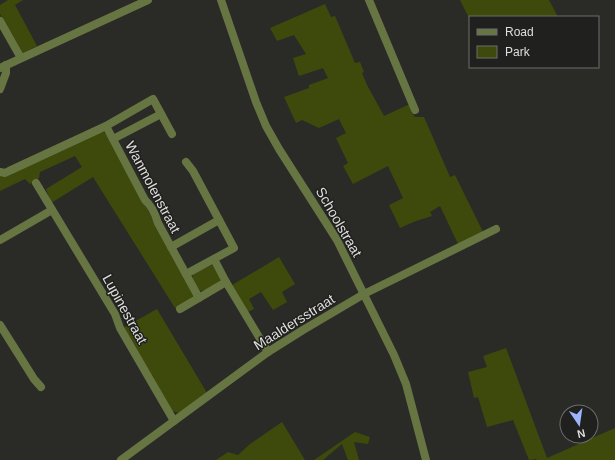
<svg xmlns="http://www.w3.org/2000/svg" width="615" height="460" font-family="Arial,sans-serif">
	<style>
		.green { fill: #3d4a0b }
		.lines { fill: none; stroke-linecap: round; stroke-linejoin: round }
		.minor { stroke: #677542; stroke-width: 8 }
		.labels { text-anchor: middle; stroke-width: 3; stroke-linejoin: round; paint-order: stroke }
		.street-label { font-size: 14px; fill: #dfdfdd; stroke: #20211e }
	</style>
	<rect width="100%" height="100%" fill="#2a2b27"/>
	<g class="green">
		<path d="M 8,0 L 23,0 L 15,5 L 37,46 L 23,53 L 0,14 L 0,5 Z"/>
		<path d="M 460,0 L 549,0 L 558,17 L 470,17 L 470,20 Z"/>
		<path d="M 325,4 L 331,17 L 335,16 L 355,63 L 360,62 L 364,72 L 362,73 L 367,85 L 384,116 L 410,104 L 411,112 L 415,117 L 424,117 L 450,177 L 455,175 L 483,232 L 458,244 L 440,206 L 430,212 L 432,216 L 416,221 L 400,228 L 389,205 L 403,198 L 388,166 L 353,184 L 343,166 L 348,163 L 336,138 L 346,133 L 339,119 L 319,128 L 302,120 L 296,123 L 284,97 L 309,88 L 309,85 L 328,78 L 323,68 L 299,76 L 293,58 L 306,54 L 294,35 L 277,41 L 270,28 Z"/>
		<path d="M 102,131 L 106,134 L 195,296 L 175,308 L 93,177 L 51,203 L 46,189 L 82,167 L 75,156 L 40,172 L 39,178 L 30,184 L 25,179 L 0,191 L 0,175 Z"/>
		<path d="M 279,257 L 295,284 L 282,292 L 287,302 L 273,310 L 261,292 L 249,299 L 254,309 L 248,312 L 232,285 Z"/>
		<path d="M 212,265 L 215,266 L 221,280 C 216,286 207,290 200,291 C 186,271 193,274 212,265 Z"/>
		<path d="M 157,309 L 207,393 L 179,413 L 172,411 C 156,383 140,355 123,328 Z"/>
		<path d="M 506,348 L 547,458 L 615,428 L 615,460 L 537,460 L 536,459 L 529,460 L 513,420 L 487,427 L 478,397 L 474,398 L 468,372 L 487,367 L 483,356 Z"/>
		<path d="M 282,422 L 305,460 L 216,460 L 228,452 L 238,455 L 250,444 Z"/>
		<path d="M 355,432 L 370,437 L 368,444 L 354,442 L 359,460 L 348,460 L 342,444 L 323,460 L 314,460 Z"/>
	</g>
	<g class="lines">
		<g class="minor">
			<path d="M 221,0 L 256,102 L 266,126 L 279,149 L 337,240 L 394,355 L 406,384 L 426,460"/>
			<path d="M 369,0 L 415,110"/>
			<path d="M 0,21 L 21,58"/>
			<path d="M 0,68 L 148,0"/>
			<path d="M 0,89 L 6,73 L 6,65"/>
			<path d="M 106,126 L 145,200 C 152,206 155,213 158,223 L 199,298"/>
			<path d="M 113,139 L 161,114"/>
			<path d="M 0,172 L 5,173 L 9,171 L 106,126 L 153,99 L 172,134"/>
			<path d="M 36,183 L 115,314 L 120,328 L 174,421"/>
			<path d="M 0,240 L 52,210"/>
			<path d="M 171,247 L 219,220"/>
			<path d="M 214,259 L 226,282 L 268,352"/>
			<path d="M 186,274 L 234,248 L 193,171 L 186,162"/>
			<path d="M 180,309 L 226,282"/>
			<path d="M 0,325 L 34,379 L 41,387"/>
			<path d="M 121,460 L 268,352 L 303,330 L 364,294 L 496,229"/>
		</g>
	</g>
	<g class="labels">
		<g class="street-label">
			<text transform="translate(153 187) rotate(62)" y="5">Wanmolenstraat</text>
			<text transform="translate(339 222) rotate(60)" y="5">Schoolstraat</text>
			<text transform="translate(125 309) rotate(61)" y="5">Lupinestraat</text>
			<text transform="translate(294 322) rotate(-32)" y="5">Maaldersstraat</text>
		</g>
	</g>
	<rect x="469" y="16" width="130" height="52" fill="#20211e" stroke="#6c6d6a"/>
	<rect x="477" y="29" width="20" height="6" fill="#677542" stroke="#6c6d6a"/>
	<text x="505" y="36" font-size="12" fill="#dfdfdd">Road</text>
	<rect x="477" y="46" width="20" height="12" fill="#3d4a0b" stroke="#6c6d6a"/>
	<text x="505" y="56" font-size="12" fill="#dfdfdd">Park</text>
	<g transform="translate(579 424) rotate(167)"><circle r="19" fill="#20211e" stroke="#6c6d6a"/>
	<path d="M0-3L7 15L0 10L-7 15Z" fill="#9eb4fd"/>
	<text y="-6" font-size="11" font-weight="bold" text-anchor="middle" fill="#dfdfdd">N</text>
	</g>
</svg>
